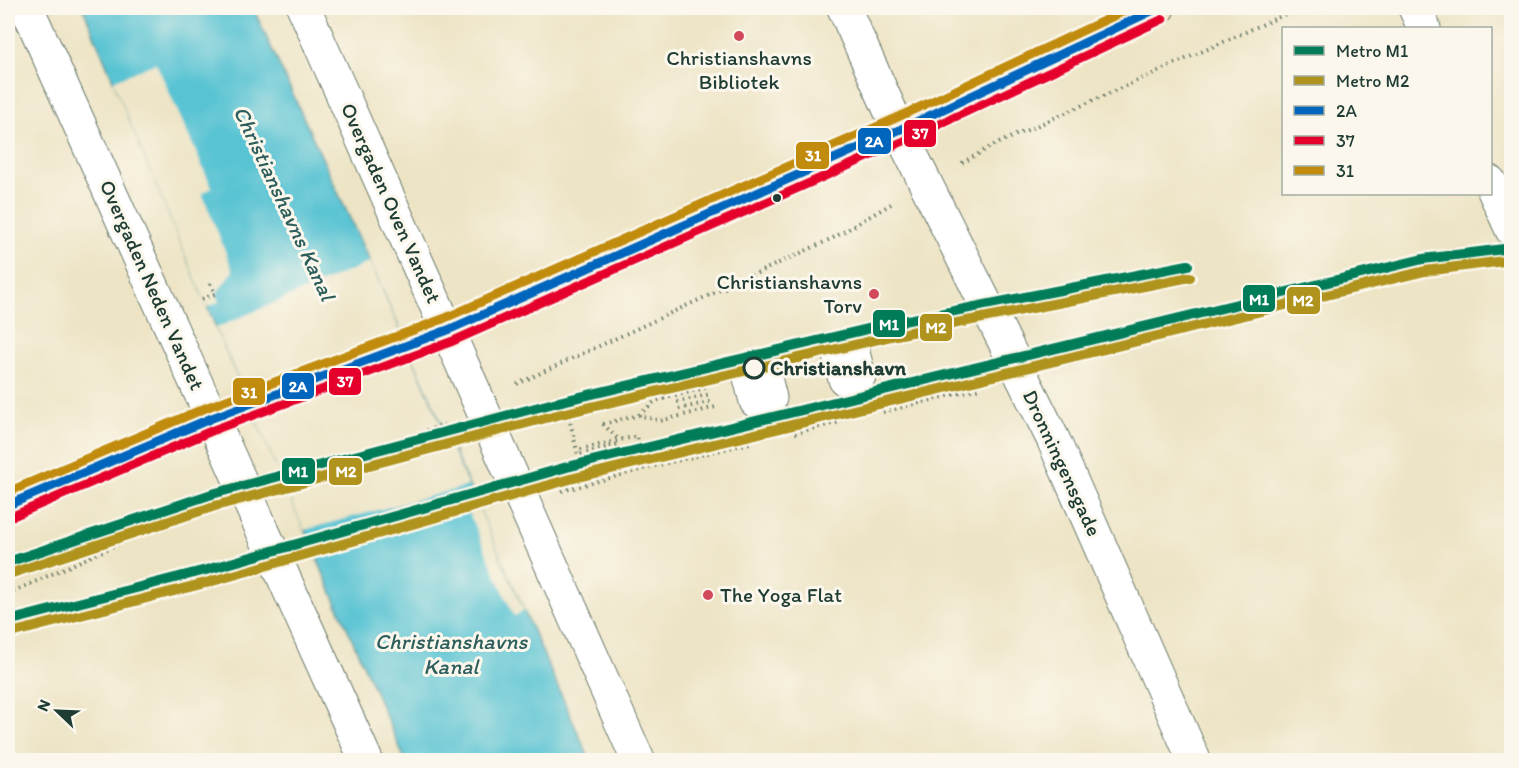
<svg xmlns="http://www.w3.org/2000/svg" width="1519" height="768" font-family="Itim,sans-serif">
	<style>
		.water { fill: #58c3d3; stroke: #3c8084; stroke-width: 1.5 }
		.pier { fill: #ede4c5 }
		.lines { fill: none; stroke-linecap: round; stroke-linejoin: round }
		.street-casing { stroke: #677767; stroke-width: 35 }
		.secondary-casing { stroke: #677767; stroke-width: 35 }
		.path { stroke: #677767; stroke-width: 4; stroke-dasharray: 1.5 4.5; stroke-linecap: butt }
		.street { stroke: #fff; stroke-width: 33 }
		.secondary { stroke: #fbe6c4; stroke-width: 33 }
		.bus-1-casing { stroke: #fbf7ec; stroke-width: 14 }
		.bus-2-casing { stroke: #fbf7ec; stroke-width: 14 }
		.bus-3-casing { stroke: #fbf7ec; stroke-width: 14 }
		.bus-1 { stroke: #0065bd; stroke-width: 9 }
		.bus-2 { stroke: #e4002b; stroke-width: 9 }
		.bus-3 { stroke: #c18c0d; stroke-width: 9 }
		.metro-1-casing { stroke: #fbf7ec; stroke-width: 15 }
		.metro-2-casing { stroke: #fbf7ec; stroke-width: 15 }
		.metro-1 { stroke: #007d58; stroke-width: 10 }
		.metro-2 { stroke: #af931d; stroke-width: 10 }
		.poi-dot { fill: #d1495b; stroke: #fbf7ec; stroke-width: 2 }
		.bus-dot { fill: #1f3d34; stroke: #fbf7ec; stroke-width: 2 }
		.stop-dot { fill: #fbf7ec; stroke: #1f3d34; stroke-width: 3 }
		.labels { text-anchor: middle; stroke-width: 6; stroke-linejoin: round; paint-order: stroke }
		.poi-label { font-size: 21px; fill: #1f3d34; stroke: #fbf7ec }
		.street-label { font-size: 21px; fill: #1f3d34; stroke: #fbf7ec }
		.stop-label { font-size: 21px; font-weight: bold; fill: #1f3d34; stroke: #fbf7ec; text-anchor: start }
		.water-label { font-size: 22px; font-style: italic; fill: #2d5e5c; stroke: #fbf7ec }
		.line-badge { stroke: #fbf7ec; stroke-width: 2 }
		.badge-label { font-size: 16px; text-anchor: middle; font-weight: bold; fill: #fff }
	</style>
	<rect width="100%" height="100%" fill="#fbf7ec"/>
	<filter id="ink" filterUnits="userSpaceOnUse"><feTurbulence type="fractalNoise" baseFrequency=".0167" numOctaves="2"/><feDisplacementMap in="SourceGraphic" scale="12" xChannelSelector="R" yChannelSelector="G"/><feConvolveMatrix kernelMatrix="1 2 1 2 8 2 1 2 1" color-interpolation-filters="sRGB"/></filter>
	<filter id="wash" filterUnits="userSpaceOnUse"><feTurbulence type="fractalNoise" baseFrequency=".008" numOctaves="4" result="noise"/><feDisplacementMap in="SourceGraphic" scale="24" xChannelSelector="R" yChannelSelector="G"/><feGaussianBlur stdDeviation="1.35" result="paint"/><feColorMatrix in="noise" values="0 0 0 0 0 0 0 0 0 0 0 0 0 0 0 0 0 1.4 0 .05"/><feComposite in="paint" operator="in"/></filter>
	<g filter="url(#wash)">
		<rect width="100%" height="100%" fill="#ede4c5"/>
		<path class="water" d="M 83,8 L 253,8 L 370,262 L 590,760 L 405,760 L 216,328 Z"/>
		<g class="pier">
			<path d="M 156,63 L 212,188 L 202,193 L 233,271 L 216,294 L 219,302 L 207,307 L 113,81 Z"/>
			<path d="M 370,262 L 468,486 L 304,530 L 216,328 Z"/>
			<path d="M 475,499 L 524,611 L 514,616 L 465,504 Z"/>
		</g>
	</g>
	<g filter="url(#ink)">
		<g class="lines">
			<defs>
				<g id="street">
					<path d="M 27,8 L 366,760"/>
					<path d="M 304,8 L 638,760"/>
					<path d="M 844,8 L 899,130 L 1053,439 L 1194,760"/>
					<path d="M 1415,8 L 1424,28"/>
					<path d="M 1490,182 L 1512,230"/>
					<path d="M 852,349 L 859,376 L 845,379 L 838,352 Z"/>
					<path d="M 763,370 L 770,398 L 756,401 L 749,374 Z"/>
				</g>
				<path id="secondary" d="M 8,505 L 212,418 L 448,330 L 899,130 L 1158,8"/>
			</defs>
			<use href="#street" class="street-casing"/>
			<use href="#secondary" class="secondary-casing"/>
			<g class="path">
				<path d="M 962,163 L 994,145 L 1299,8"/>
				<path d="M 202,299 L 215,294 L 210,283"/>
				<path d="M 517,384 L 833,238 L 891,204"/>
				<path d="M 610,393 L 567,409 L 578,455 L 618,444"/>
				<path d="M 677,402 L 711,394"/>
				<path d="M 679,409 L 713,401"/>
				<path d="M 883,412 L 980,388"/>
				<path d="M 639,415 L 655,401 L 709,387"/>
				<path d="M 569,418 L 611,407"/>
				<path d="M 603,424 L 639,415 L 660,421 L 716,407"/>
				<path d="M 603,424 L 618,439"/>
				<path d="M 795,433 L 840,422"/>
				<path d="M 643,469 L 750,443"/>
				<path d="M 285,479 L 347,462 L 444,424"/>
				<path d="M 562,491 L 643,469 L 637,436 L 577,450"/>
				<path d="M 8,594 L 206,504"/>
			</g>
			<use href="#street" class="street"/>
			<use href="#secondary" class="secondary"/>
			<defs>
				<path id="bus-1" d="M 8,505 L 212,418 L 448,330 L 899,130 L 1158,8"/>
				<path id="bus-2" d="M 13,516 L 216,429 L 453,341 L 904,141 L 1163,19"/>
				<path id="bus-3" d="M 8,492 L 208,407 L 443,319 L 894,119 L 1131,8"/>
			</defs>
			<use href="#bus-1" class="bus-1-casing"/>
			<use href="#bus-2" class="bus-2-casing"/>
			<use href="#bus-3" class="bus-3-casing"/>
			<use href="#bus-1" class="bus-1"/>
			<use href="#bus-2" class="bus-2"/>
			<use href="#bus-3" class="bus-3"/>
			<defs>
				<g id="metro-1">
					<path d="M 8,562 L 212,494 L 554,403 L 893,323 L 1188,265"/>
					<path d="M 8,621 L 206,570 L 567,467 L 1423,259 L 1512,248"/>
				</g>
				<g id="metro-2">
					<path d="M 12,573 L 215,506 L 557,415 L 896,335 L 1190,277"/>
					<path d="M 11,633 L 209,582 L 570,479 L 1425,271 L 1512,260"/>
				</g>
			</defs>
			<use href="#metro-1" class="metro-1-casing"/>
			<use href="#metro-2" class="metro-2-casing"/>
			<use href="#metro-1" class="metro-1"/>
			<use href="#metro-2" class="metro-2"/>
		</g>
	</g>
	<g class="poi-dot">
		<circle cx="739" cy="36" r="6"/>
		<circle cx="874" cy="294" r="6"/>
		<circle cx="708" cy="595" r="6"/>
	</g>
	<circle class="bus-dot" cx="777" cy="198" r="5"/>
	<circle class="stop-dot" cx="754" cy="368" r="10"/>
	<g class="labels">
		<g class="poi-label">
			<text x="739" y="65">Christianshavns<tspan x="739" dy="24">Bibliotek</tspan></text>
			<text x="862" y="289" text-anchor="end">Christianshavns<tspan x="862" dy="24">Torv</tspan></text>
			<text x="720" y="602" text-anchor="start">The Yoga Flat</text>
		</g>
		<g class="street-label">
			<text transform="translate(391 203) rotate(66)" y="7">Overgaden Oven Vandet</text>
			<text transform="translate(152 285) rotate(66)" y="7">Overgaden Neden Vandet</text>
			<text transform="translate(1062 463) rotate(65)" y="7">Dronningensgade</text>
		</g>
		<g class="stop-label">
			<text x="770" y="375">Christianshavn</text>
		</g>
		<g class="water-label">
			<text transform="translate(285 203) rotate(65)" y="8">Christianshavns Kanal</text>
			<text x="451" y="649">Christianshavns<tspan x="451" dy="25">Kanal</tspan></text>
		</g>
	</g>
	<g class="line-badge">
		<rect x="903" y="119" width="34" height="29" rx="6" fill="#e4002b"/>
		<rect x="857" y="127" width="35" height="28" rx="6" fill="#0065bd"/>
		<rect x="795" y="141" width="35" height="29" rx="6" fill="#c18c0d"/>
		<rect x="1242" y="284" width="34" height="29" rx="6" fill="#007d58"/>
		<rect x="1286" y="286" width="35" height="29" rx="6" fill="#af931d"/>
		<rect x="872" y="309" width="34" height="29" rx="6" fill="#007d58"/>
		<rect x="919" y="313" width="34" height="29" rx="6" fill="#af931d"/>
		<rect x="328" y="367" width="34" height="29" rx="6" fill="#e4002b"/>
		<rect x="281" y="372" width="34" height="28" rx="6" fill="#0065bd"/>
		<rect x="232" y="377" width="34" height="29" rx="6" fill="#c18c0d"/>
		<rect x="281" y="457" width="35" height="28" rx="6" fill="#007d58"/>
		<rect x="328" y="457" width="35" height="29" rx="6" fill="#af931d"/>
	</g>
	<g class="badge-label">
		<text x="920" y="139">37</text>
		<text x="874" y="147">2A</text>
		<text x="813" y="161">31</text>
		<text x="1259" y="305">M1</text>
		<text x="1303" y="306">M2</text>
		<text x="889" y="330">M1</text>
		<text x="936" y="333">M2</text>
		<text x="345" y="387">37</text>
		<text x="298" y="392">2A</text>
		<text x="249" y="398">31</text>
		<text x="298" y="477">M1</text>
		<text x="346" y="477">M2</text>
	</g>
	<rect width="1519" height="768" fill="none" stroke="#fbf7ec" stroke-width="30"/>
	<rect x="1282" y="27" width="210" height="168" fill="#fbf7ec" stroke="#a3ada2" stroke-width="1.5"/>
	<rect x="1294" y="46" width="30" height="9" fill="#007d58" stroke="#a3ada2" stroke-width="1.5"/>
	<text x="1336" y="57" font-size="18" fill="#1f3d34">Metro M1</text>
	<rect x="1294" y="76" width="30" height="9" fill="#af931d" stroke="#a3ada2" stroke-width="1.5"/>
	<text x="1336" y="87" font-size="18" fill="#1f3d34">Metro M2</text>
	<rect x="1294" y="106" width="30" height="9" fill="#0065bd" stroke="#a3ada2" stroke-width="1.5"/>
	<text x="1336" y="117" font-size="18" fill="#1f3d34">2A</text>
	<rect x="1294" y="136" width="30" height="9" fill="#e4002b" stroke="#a3ada2" stroke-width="1.5"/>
	<text x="1336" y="147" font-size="18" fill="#1f3d34">37</text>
	<rect x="1294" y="166" width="30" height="9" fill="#c18c0d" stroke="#a3ada2" stroke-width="1.5"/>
	<text x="1336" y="177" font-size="18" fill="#1f3d34">31</text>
	<g transform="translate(57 711) rotate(293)" stroke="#fbf7ec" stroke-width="4.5" paint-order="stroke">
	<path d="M0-4.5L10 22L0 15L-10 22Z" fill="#1f3d34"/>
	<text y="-9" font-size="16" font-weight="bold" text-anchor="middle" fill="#1f3d34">N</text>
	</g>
</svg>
